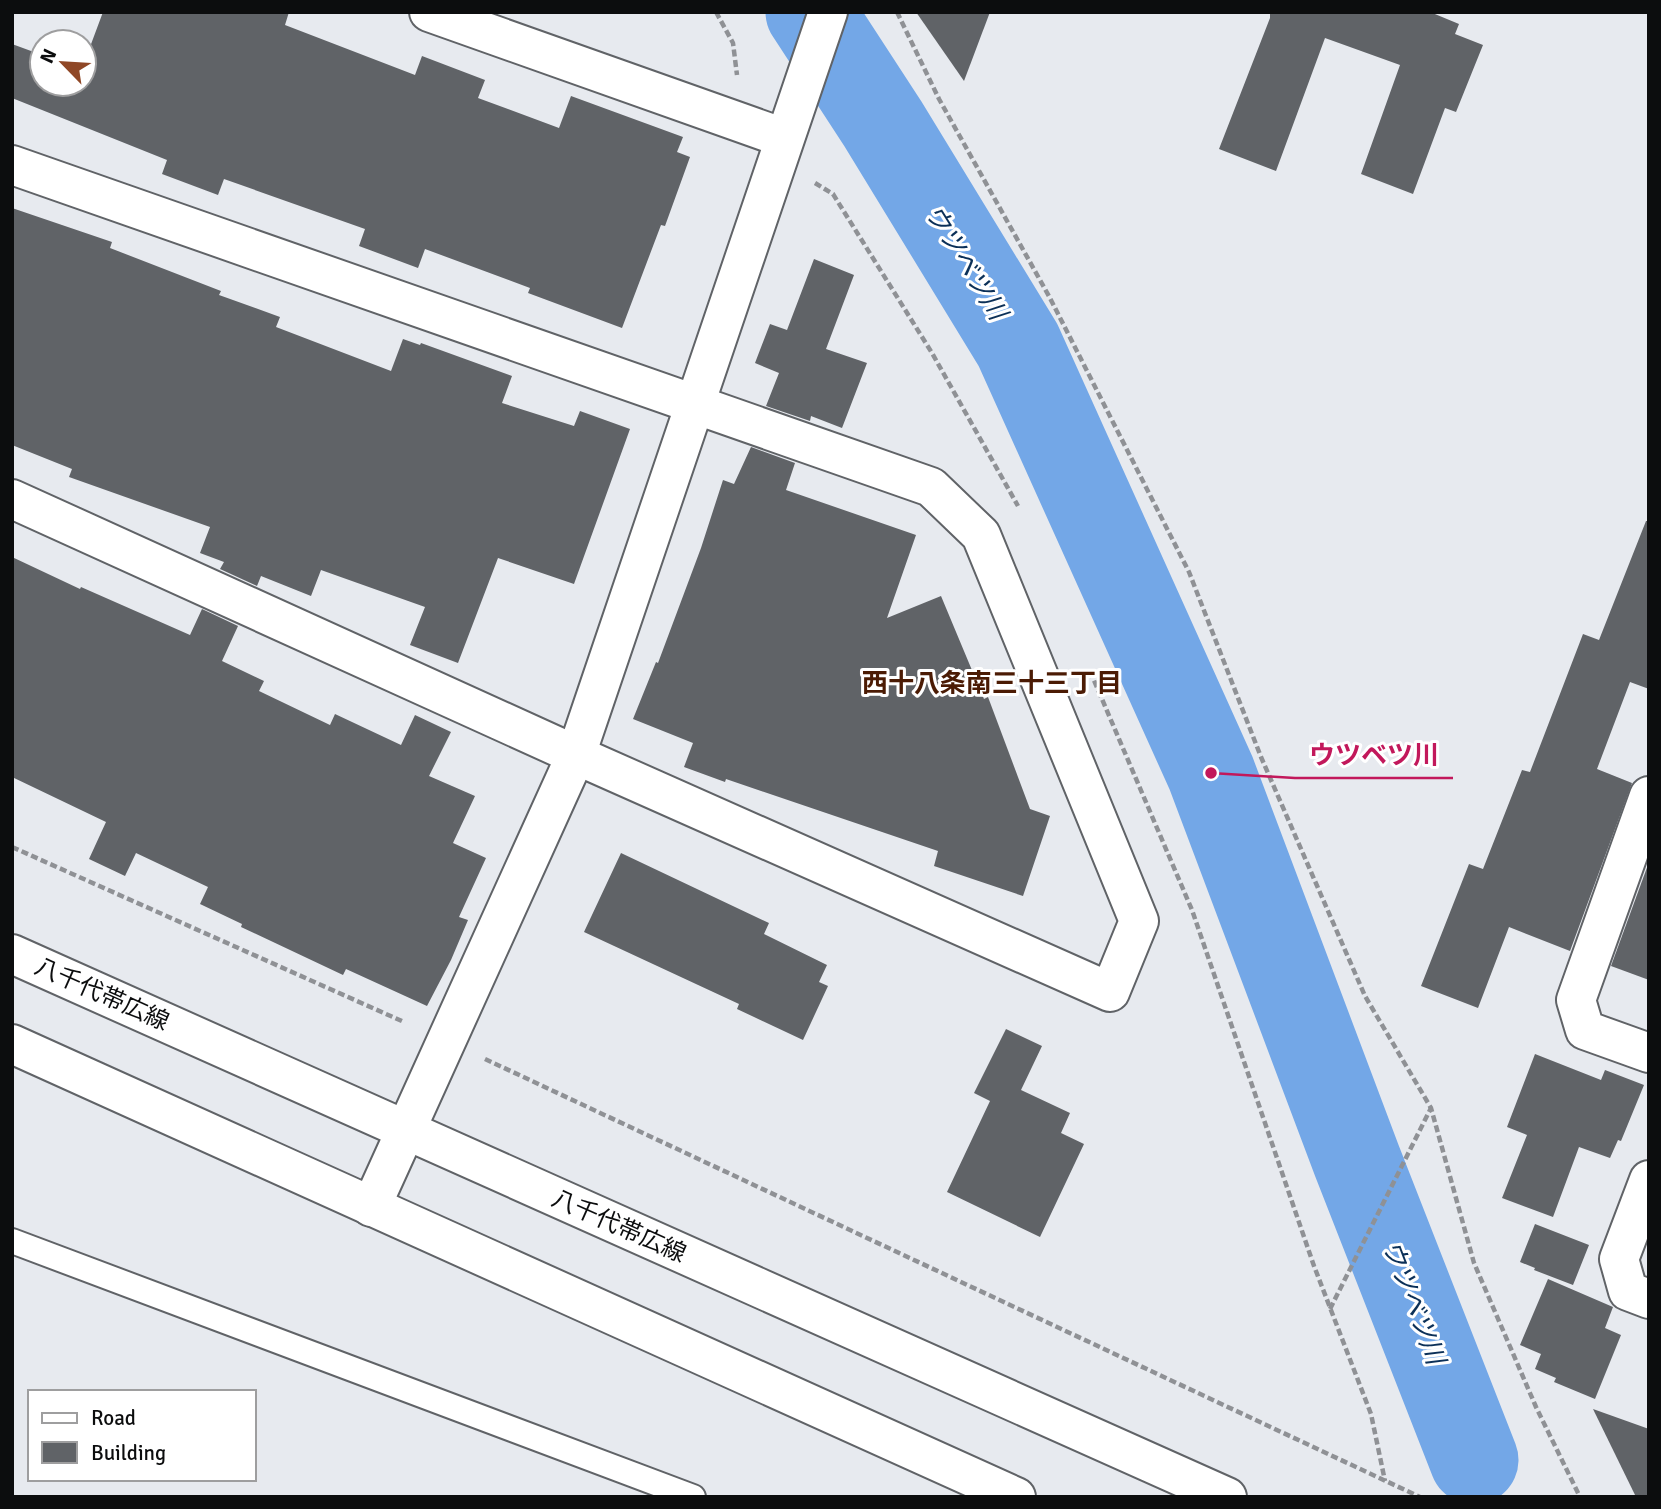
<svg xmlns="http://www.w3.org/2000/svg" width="1661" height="1509" font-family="Signika,'Noto Sans JP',sans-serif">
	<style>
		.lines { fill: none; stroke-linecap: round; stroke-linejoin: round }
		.river { stroke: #73a7e7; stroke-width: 89 }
		.building { fill: #606367 }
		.lane-casing { stroke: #606367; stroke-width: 28 }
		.street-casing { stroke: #606367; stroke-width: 42 }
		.secondary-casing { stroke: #606367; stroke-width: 42 }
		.path { stroke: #8f9195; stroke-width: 4.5; stroke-dasharray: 7 3.5; stroke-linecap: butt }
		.lane { stroke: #fff; stroke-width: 24 }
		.street { stroke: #fff; stroke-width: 38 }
		.secondary { stroke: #fff; stroke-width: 38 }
		.labels { text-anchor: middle; stroke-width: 6; stroke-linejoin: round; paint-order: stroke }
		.street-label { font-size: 24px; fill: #0c0d0e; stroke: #fff }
		.water-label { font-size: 26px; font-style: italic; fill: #0b3058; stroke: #fff }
		.neighbourhood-label { font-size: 26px; font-weight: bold; fill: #4b1b04; stroke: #fff }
		.leader { fill: none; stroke: #c2185b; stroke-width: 2.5 }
		.callout-dot { fill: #c2185b; stroke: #fff; stroke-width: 2.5 }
		.callout-label { font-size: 26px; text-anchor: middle; font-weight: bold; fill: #c2185b; stroke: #fff; stroke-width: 6; stroke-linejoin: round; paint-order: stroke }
	</style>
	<rect width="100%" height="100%" fill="#e7eaef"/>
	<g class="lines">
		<path class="river" d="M 810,12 L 883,124 L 1018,345 L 1211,773 L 1357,1161 L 1474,1460"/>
	</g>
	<g class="building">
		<path d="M 103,12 L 289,12 L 285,25 L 415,75 L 422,56 L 485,80 L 478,98 L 559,128 L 571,96 L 683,137 L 677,152 L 690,157 L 665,226 L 661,225 L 622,328 L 528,293 L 530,288 L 425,249 L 418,268 L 359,246 L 365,229 L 224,179 L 218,195 L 162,174 L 167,160 L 12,98 L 12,44 L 42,55 L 42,84 L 84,84 L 84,63 Z"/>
		<path d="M 916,12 L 990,12 L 964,81 Z"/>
		<path d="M 1270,12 L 1430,12 L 1459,24 L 1455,34 L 1483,45 L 1456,112 L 1445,108 L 1413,194 L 1361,174 L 1400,65 L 1325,38 L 1276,171 L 1219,149 L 1270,18 Z"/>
		<path d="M 12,208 L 112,242 L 110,248 L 221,291 L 219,295 L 280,317 L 276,327 L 391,371 L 403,339 L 420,345 L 421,343 L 512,376 L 502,403 L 574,426 L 580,411 L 630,429 L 574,584 L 498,558 L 458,663 L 410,645 L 425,607 L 321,570 L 311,596 L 261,576 L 257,586 L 220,569 L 224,562 L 200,553 L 210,527 L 69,477 L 72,469 L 12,445 Z"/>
		<path d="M 814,259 L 854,275 L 826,349 L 867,363 L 842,428 L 811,416 L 810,421 L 766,406 L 779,373 L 755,363 L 770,324 L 787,330 Z"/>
		<path d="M 751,447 L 795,463 L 786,490 L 916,535 L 887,618 L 941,596 L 984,699 L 988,697 L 1030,809 L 1050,816 L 1023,896 L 934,866 L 938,851 L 726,779 L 725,782 L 684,767 L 693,743 L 633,719 L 656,662 L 658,663 L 701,548 L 723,480 L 734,484 Z"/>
		<path d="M 1646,521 L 1649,521 L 1649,689 L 1630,682 L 1597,769 L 1632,783 L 1570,951 L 1509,927 L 1478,1008 L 1421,986 L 1469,864 L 1483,869 L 1522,770 L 1530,772 L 1583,634 L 1599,640 Z"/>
		<path d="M 12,557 L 80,589 L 81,587 L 190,635 L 202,609 L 238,626 L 222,661 L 264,681 L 259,691 L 330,725 L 335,714 L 401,745 L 415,715 L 451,732 L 429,776 L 475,796 L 453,843 L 486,858 L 459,917 L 468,920 L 451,960 L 427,1006 L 346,969 L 343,975 L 241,927 L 242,924 L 200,904 L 208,887 L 136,853 L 125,876 L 89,859 L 106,822 L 12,777 Z"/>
		<path d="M 621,853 L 769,923 L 764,934 L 827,965 L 819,982 L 828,986 L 803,1040 L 737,1009 L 739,1004 L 584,932 Z"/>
		<path d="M 1649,862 L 1649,980 L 1611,966 Z"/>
		<path d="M 1006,1029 L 1042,1046 L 1021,1090 L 1070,1113 L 1061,1133 L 1084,1144 L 1040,1237 L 947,1192 L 990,1101 L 974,1093 Z"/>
		<path d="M 1535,1054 L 1601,1080 L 1605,1070 L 1644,1085 L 1621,1141 L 1618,1140 L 1610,1158 L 1579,1147 L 1553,1217 L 1502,1198 L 1527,1135 L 1507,1127 Z"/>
		<path d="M 1535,1224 L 1589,1245 L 1573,1285 L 1534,1270 L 1535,1268 L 1520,1262 Z"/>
		<path d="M 1548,1279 L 1613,1307 L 1605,1328 L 1621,1335 L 1595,1399 L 1554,1382 L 1556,1378 L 1535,1369 L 1541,1354 L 1520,1345 Z"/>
		<path d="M 1593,1409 L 1649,1429 L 1649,1497 L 1636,1497 Z"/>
	</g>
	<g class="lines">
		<defs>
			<path id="lane" d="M 12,1241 L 693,1497"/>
			<g id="street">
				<path d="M 429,12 L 784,138"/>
				<path d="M 12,165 L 931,487 L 981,535 L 1139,921 L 1110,992 L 576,755 L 12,499"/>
				<path d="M 1649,796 L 1576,1000 L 1585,1030 L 1649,1053"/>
				<path d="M 1649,1180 L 1619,1259 L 1628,1291 L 1649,1299"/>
				<path d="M 371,1207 L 576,755 L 828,12"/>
			</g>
			<g id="secondary">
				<path d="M 12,954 L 1227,1497"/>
				<path d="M 12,1044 L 1016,1497"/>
			</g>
		</defs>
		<use href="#lane" class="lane-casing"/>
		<use href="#street" class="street-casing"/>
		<use href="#secondary" class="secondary-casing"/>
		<g class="path">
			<path d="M 716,12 L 733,43 L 737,75"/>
			<path d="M 897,12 L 939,99 L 1050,298 L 1189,572 L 1261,757 L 1365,996 L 1431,1108 L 1474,1263 L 1536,1407 L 1580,1497"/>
			<path d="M 815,183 L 833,194 L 932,353 L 1018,506"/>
			<path d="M 1090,671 L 1192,910 L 1314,1266 L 1371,1414 L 1385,1481"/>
			<path d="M 12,847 L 404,1022"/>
			<path d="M 485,1059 L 1420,1497"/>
			<path d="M 1330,1309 L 1431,1108"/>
		</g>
		<use href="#lane" class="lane"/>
		<use href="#street" class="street"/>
		<use href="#secondary" class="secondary"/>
	</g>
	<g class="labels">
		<g class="street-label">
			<text transform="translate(102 994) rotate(24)" y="8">八千代帯広線</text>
			<text transform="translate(619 1226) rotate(24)" y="8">八千代帯広線</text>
		</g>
		<g class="water-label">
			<text transform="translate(966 262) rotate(58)" y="9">ウツベツ川</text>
			<text transform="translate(1414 1302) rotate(69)" y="9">ウツベツ川</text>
		</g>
		<g class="neighbourhood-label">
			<text x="992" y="692">西十八条南三十三丁目</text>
		</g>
	</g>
	<path class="leader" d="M1211 773L1295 778H1453"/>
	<circle class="callout-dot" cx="1211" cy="773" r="7"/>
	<g class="callout-label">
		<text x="1374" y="764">ウツベツ川</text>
	</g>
	<rect width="1661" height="1509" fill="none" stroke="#0c0d0e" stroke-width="28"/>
	<rect x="28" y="1390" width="228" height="91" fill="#ffffff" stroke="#9e9e9f" stroke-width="2"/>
	<rect x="42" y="1413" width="35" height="10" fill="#ffffff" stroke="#9e9e9f" stroke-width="2"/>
	<text x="91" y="1425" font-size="21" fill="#0c0d0e">Road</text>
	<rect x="42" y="1442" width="35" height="21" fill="#606367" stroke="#9e9e9f" stroke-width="2"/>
	<text x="91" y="1460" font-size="21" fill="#0c0d0e">Building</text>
	<g transform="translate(63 63) rotate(295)"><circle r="33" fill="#ffffff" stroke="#9e9e9f" stroke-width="2"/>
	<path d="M0-5L12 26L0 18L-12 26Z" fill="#8f4726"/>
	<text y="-10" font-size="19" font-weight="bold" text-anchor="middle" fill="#0c0d0e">N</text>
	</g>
</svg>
